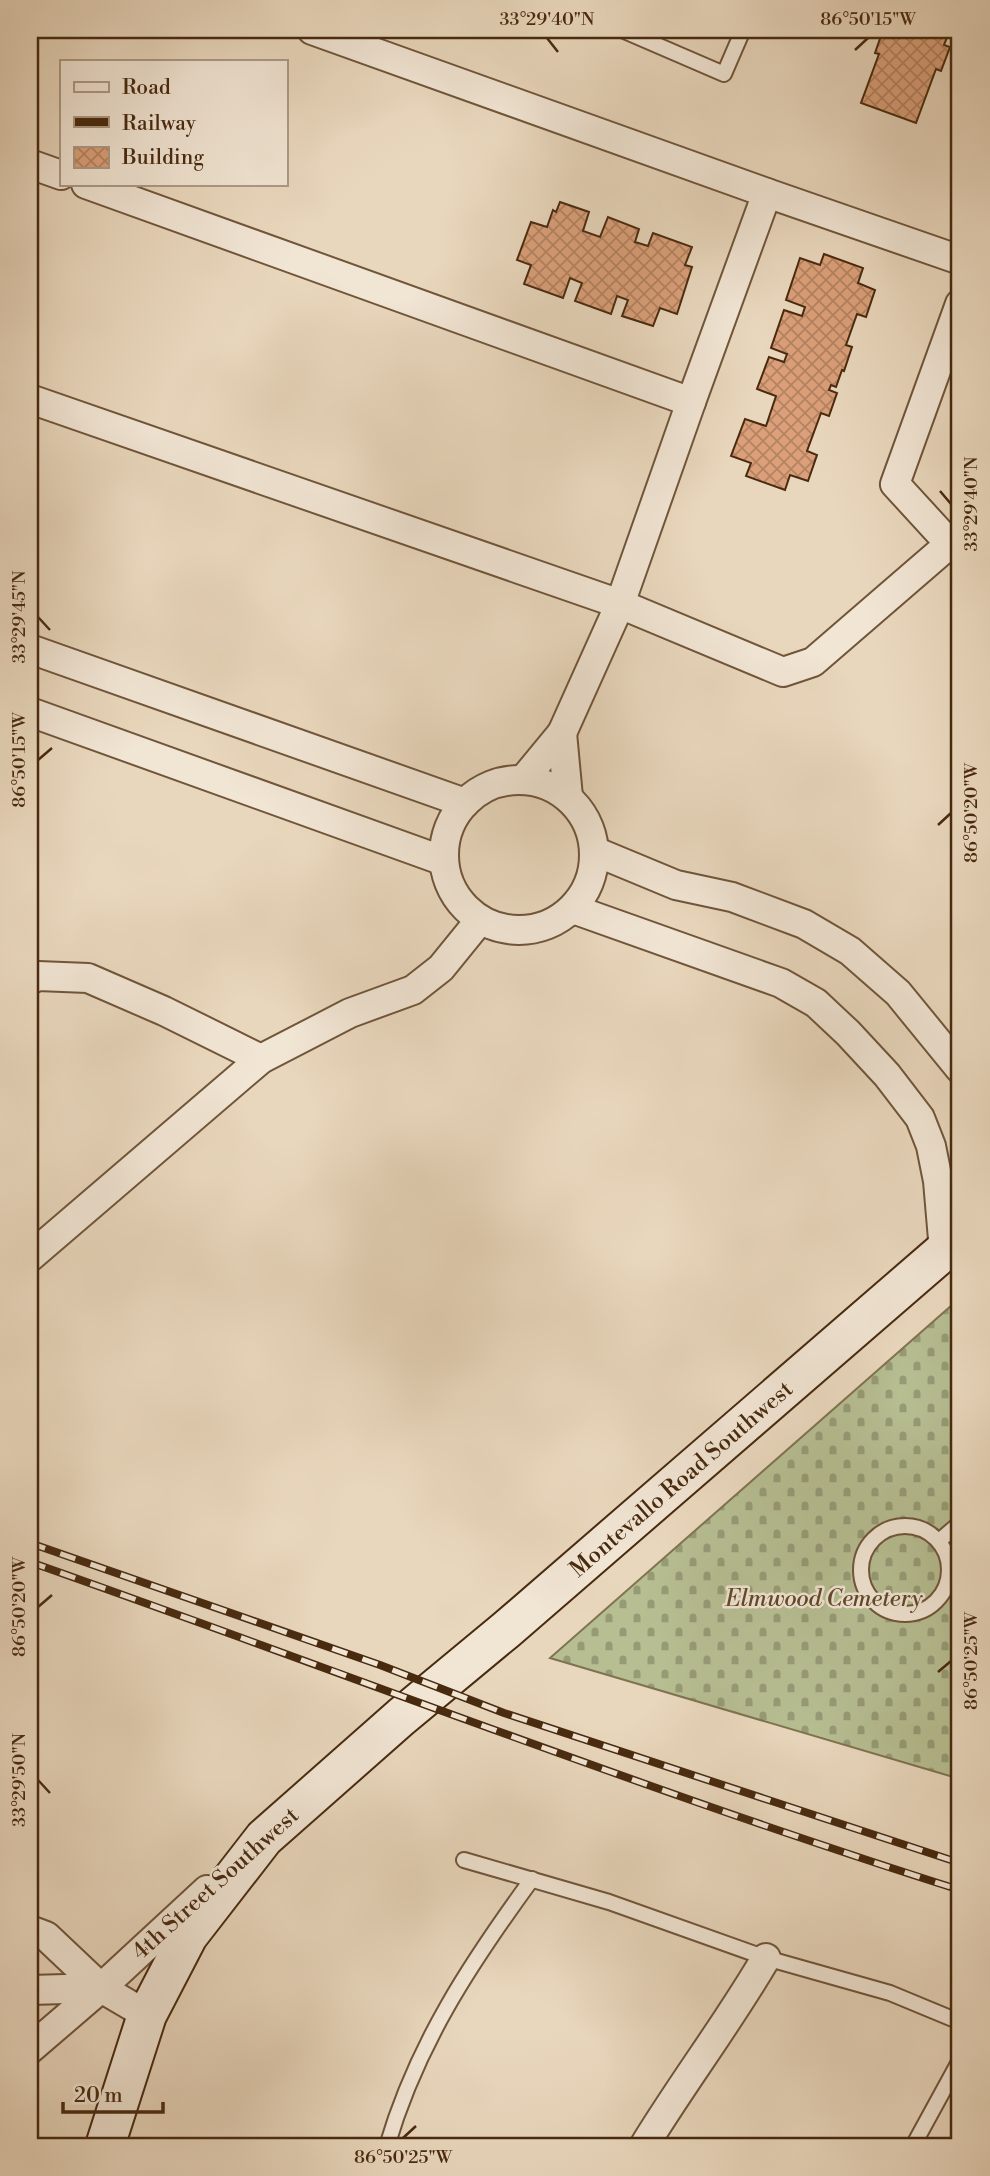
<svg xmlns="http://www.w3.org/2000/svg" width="990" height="2176" font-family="'Libre Bodoni',serif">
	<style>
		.cemetery { fill: url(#cemetery-stones); stroke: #7f7450; stroke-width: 2 }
		.building { fill: url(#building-cross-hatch); stroke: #482a0f; stroke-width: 2 }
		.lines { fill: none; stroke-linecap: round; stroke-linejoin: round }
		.lane-casing { stroke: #70553a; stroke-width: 18 }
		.street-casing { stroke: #70553a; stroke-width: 32 }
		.secondary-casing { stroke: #482a0f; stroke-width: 42 }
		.lane { stroke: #f1e5d4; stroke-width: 14 }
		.street { stroke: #f1e5d4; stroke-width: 28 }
		.secondary { stroke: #f1e5d4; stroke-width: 38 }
		.rail-casing { stroke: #482a0f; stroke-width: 8 }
		.rail { stroke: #f1e5d4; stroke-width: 5; stroke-dasharray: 16; stroke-linecap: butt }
		.ticks { fill: none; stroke: #482a0f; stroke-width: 2.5 }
		.labels { text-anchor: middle; stroke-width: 5; stroke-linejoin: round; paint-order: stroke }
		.street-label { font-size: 23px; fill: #482a0f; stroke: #f1e5d4 }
		.park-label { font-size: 23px; font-style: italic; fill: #5e4829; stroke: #f1e5d4 }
		.neatline { fill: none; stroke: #482a0f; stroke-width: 2.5 }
		.ticks-label { font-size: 18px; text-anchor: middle; fill: #482a0f }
	</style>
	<defs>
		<pattern id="cemetery-stones" width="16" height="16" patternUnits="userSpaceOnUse" patternTransform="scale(1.75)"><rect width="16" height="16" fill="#b6be92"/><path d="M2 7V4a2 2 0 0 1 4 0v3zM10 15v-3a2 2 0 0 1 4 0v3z" fill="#969b76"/></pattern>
		<pattern id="building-cross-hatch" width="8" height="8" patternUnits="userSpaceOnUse" patternTransform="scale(1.75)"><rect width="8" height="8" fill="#dba079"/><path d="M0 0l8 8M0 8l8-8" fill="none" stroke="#b48362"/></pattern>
	</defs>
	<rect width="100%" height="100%" fill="#e9d7bd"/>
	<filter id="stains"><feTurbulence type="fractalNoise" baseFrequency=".00286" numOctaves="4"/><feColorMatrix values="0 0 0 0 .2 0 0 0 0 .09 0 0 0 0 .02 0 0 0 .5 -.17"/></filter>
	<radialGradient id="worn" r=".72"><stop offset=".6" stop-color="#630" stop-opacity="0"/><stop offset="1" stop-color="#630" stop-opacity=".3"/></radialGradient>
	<path class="cemetery" d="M 960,1298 L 960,1779 L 550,1658 Z"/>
	<g class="building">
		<path d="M 883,30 L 950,30 L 944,45 L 950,47 L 941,71 L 936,69 L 916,123 L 861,103 L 879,54 L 875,53 Z"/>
		<path d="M 560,202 L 589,212 L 583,231 L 600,237 L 608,217 L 639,229 L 635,242 L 648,246 L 653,233 L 692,247 L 685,265 L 692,267 L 677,314 L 660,308 L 653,326 L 622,316 L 628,300 L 617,296 L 611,314 L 575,301 L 582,283 L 570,278 L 563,298 L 524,284 L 531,265 L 517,260 L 531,222 L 547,227 L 553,210 L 556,212 Z"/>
		<path d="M 824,254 L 863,268 L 858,283 L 875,290 L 866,317 L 857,314 L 846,345 L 852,347 L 844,371 L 842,370 L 836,387 L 831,385 L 829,390 L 837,393 L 829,416 L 821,413 L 807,451 L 817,455 L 808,481 L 790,475 L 785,490 L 746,476 L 751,463 L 731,456 L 745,419 L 766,426 L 776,396 L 757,389 L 769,357 L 784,362 L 787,354 L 771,348 L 784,310 L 802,316 L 805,307 L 786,300 L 800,258 L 820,265 Z"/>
	</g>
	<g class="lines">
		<defs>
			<g id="lane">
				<path d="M 622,30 L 724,74 L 743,30"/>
				<circle cx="905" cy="1570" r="44"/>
				<path d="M 939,1541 L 960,1523"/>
				<path d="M 464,1860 L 609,1902 L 766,1958 L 890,1993 L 960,2022"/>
				<path d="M 387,2146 C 417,2044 470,1964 532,1879"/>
				<path d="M 913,2146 L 960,2060"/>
			</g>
			<g id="street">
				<path d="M 30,164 L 61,175"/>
				<path d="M 86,184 L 691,402 L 767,193 L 312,30"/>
				<path d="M 767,193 L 960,260"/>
				<path d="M 30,399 L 620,604 L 691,402"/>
				<path d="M 950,544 L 895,484 L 960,304"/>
				<path d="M 30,649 L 465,803"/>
				<path d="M 30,712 L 444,861"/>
				<path d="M 562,733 L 620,604 L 783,672 L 813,662 L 960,535"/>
				<path d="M 524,779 L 562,733 L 568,797"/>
				<circle cx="519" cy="855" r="75"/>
				<path d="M 594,851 L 676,885 L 732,897 L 804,924 L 850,951 L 898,993 L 960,1069"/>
				<path d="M 573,909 L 781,983 L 816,1003 L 848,1033 L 887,1075 L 920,1118 L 931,1146 L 938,1181 L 944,1251"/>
				<path d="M 30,980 L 38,976 L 88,978 L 164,1011 L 261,1059"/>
				<path d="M 30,1257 L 261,1059 L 350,1013 L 413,990 L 441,968 L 480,920"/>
				<path d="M 30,1930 L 46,1936 L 101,1988 L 147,2015"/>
				<path d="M 30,1990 L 101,1988"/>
				<path d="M 30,2049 L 101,1988 L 207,1890"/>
				<path d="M 644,2146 C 683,2082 728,2023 766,1958"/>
			</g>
			<g id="secondary">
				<path id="s1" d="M 105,2146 L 147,2015 L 188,1936 L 264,1838 L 401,1717 L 506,1630 L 960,1237"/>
			</g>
		</defs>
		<use href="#lane" class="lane-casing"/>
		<use href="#street" class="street-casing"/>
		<use href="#secondary" class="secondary-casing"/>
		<use href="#lane" class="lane"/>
		<use href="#street" class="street"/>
		<use href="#secondary" class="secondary"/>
		<defs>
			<g id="rail">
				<path d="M 30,1543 L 380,1665 L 504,1713 L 960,1863"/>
				<path d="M 30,1562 C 340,1671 647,1791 960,1890"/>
			</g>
		</defs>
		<use href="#rail" class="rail-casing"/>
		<use href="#rail" class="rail"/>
	</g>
	<path class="ticks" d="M 547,38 L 558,52M 855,50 L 868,38M 940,491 L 951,504M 38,617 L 50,630M 38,760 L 52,748M 938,825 L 951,813M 38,1607 L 52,1595M 938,1672 L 951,1661M 38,1780 L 50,1793M 403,2138 L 416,2126"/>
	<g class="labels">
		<g class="street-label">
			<text dy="8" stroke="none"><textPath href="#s1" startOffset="901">Montevallo Road Southwest</textPath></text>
			<text transform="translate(215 1883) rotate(-42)" y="8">4th Street Southwest</text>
		</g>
		<g class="park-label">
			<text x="824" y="1606">Elmwood Cemetery</text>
		</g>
	</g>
	<rect width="990" height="2176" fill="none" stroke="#e9d7bd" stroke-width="77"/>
	<rect x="60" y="60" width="228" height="126" fill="#f1e5d4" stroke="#ad9a85" stroke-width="2"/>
	<rect x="74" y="82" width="35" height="10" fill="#f1e5d4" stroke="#ad9a85" stroke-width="2"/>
	<text x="122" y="94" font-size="21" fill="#482a0f">Road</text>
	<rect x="74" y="117" width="35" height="10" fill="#482a0f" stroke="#ad9a85" stroke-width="2"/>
	<text x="122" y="130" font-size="21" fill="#482a0f">Railway</text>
	<rect x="74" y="147" width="35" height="21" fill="url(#building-cross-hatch)" stroke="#ad9a85" stroke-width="2"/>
	<text x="122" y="164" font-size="21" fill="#482a0f">Building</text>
	<path d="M63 2102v10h100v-10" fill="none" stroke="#482a0f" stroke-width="3.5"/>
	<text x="74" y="2102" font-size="21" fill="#482a0f" stroke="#f1e5d4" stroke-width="5" paint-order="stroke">20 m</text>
	<rect x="38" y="38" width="913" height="2100" class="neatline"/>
	<g class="ticks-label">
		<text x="547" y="25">33°29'40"N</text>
		<text x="868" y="25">86°50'15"W</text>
		<text transform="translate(971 504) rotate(-90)" y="6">33°29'40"N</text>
		<text transform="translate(19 617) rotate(-90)" y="6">33°29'45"N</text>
		<text transform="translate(19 760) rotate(-90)" y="6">86°50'15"W</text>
		<text transform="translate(971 813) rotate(-90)" y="6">86°50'20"W</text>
		<text transform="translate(19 1607) rotate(-90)" y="6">86°50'20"W</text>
		<text transform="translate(971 1661) rotate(-90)" y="6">86°50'25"W</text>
		<text transform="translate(19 1780) rotate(-90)" y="6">33°29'50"N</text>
		<text x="403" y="2163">86°50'25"W</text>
	</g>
	<rect width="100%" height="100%" filter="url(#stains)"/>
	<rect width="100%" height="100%" fill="url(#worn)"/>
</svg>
